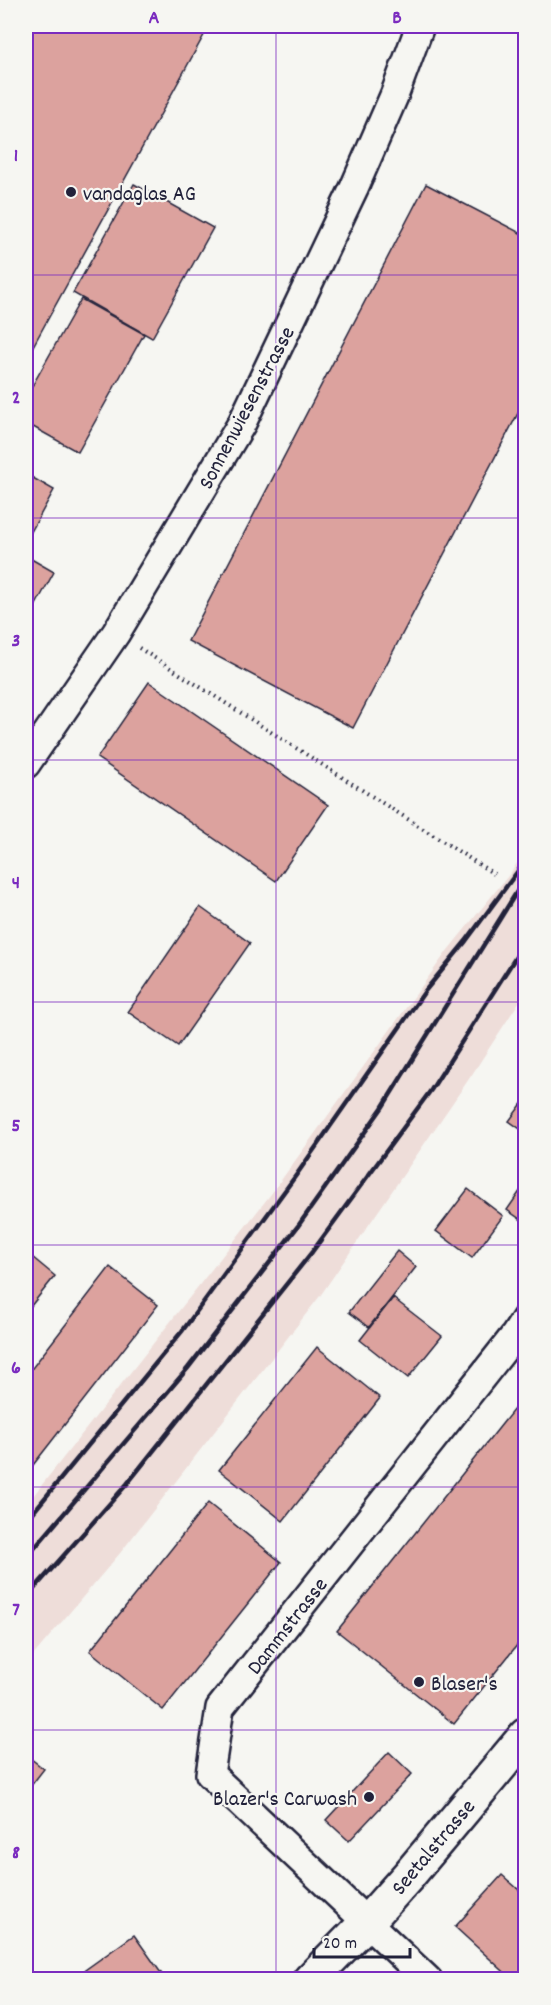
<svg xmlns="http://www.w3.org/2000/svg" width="551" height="2005" font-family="Dekko,sans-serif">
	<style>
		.built { fill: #eeddd9 }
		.building { fill: #dca29e; stroke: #22223b; stroke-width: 1.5 }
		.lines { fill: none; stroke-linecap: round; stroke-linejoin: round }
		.minor-casing { stroke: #22223b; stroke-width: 32 }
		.primary-casing { stroke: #22223b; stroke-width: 38 }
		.path { stroke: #22223b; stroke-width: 4; stroke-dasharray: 1.5 4.5; stroke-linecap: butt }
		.minor { stroke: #f6f6f2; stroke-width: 27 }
		.primary { stroke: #f6f6f2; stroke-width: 33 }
		.rail { stroke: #22223b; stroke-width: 4.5 }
		.grid { fill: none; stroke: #7b2cbf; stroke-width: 1.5; stroke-opacity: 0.55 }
		.poi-dot { fill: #22223b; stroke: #f6f6f2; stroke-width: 2 }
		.labels { text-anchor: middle; stroke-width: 4.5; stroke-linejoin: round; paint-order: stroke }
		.poi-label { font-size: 22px; fill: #22223b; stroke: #f6f6f2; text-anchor: start }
		.street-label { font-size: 22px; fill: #22223b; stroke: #f6f6f2 }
		.neatline { fill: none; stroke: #7b2cbf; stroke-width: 2 }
		.grid-label { font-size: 20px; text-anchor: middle; font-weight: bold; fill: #7b2cbf }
	</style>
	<rect width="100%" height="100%" fill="#f6f6f2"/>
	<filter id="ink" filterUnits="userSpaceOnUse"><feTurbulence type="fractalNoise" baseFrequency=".0167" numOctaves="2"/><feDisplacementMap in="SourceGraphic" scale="12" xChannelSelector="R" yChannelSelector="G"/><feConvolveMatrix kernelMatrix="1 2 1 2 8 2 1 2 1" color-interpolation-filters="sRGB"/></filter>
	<g filter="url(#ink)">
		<path class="built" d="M 525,851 L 525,993 L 471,1076 L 320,1296 L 121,1552 L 26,1664 L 26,1505 L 271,1194 L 448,950 L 512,871 Z"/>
		<g class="building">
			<path d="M 26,26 L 209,26 L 26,359 Z"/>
			<path d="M 134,184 L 213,228 L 152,338 L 73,293 Z"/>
			<path d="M 426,184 L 526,236 L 526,281 L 521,290 L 526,293 L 526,398 L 353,728 L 188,641 Z"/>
			<path d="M 81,299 L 144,334 L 78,452 L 26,423 L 26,397 Z"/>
			<path d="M 26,474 L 54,490 L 26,541 Z"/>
			<path d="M 26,556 L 54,572 L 26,623 Z"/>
			<path d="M 149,682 L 328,805 L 276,881 L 97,758 Z"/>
			<path d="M 200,907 L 250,943 L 178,1046 L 128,1012 Z"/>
			<path d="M 526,1098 L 526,1133 L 509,1121 Z"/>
			<path d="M 525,1184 L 526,1184 L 526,1223 L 507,1210 Z"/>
			<path d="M 468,1189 L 503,1216 L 472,1258 L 436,1231 Z"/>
			<path d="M 397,1251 L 416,1267 L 369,1327 L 349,1312 Z"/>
			<path d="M 26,1252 L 55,1276 L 26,1312 Z"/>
			<path d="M 110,1267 L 158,1305 L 26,1474 L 26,1376 Z"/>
			<path d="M 393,1298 L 442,1336 L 408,1378 L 360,1340 Z"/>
			<path d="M 317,1347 L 380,1398 L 283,1521 L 219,1470 Z"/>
			<path d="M 526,1394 L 526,1634 L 454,1724 L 337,1631 Z"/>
			<path d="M 208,1503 L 281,1562 L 163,1710 L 90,1651 Z"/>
			<path d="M 389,1752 L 412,1774 L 349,1841 L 326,1820 Z"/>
			<path d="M 26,1755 L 44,1769 L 26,1792 Z"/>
			<path d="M 502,1875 L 526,1896 L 526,1980 L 513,1980 L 455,1927 Z"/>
			<path d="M 134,1935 L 166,1980 L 71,1980 Z"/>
		</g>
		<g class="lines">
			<defs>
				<g id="minor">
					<path d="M 26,764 L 116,633 L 242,423 L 354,188 L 394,96 L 420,26"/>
					<path d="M 428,1980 L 210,1774 L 220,1708 L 515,1335 L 526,1318"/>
				</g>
				<path id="primary" d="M 310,1980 L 368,1921 L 409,1875 L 526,1735"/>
			</defs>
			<use href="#minor" class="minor-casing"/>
			<use href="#primary" class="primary-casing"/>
			<path class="path" d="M 139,648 L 494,874"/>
			<use href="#minor" class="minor"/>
			<use href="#primary" class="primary"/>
			<g class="rail">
				<path d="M 26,1521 L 183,1330 L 297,1174 L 425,991 L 466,941 L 526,860"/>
				<path d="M 26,1558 L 188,1368 L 298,1226 L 382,1108 L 526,877"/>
				<path d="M 26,1598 L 127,1484 L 312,1252 L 431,1090 L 526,941"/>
			</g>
		</g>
	</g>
	<path class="grid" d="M 276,26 L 276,1980M 26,275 L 526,275M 26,518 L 526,518M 26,760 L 526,760M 26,1002 L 526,1002M 26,1245 L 526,1245M 26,1487 L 526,1487M 26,1730 L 526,1730"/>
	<g class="poi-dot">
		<circle cx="71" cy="192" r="6"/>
		<circle cx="419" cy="1682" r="6"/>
		<circle cx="369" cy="1797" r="6"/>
	</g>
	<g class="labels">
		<g class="poi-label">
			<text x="83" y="200">vandaglas AG</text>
			<text x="431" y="1690">Blaser's</text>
			<text x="357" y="1805" text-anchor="end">Blazer's Carwash</text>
		</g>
		<g class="street-label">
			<text transform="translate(245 407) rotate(-62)" y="8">Sonnenwiesenstrasse</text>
			<text transform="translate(286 1625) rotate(-52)" y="8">Dammstrasse</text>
			<text transform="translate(432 1846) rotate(-50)" y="8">Seetalstrasse</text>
		</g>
	</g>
	<rect width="551" height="2005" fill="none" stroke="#f6f6f2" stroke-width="66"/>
	<path d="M314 1948v9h96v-9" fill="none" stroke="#22223b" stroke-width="3"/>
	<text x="323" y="1948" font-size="18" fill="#22223b" stroke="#f6f6f2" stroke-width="4.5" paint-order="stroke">20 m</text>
	<rect x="33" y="33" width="485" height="1939" class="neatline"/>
	<g class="grid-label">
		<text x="154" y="23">A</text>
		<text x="397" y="23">B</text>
		<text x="16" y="161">1</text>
		<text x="16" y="403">2</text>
		<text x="16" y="646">3</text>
		<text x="16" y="888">4</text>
		<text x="16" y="1131">5</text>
		<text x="16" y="1373">6</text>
		<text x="16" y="1615">7</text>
		<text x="16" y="1858">8</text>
	</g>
</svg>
